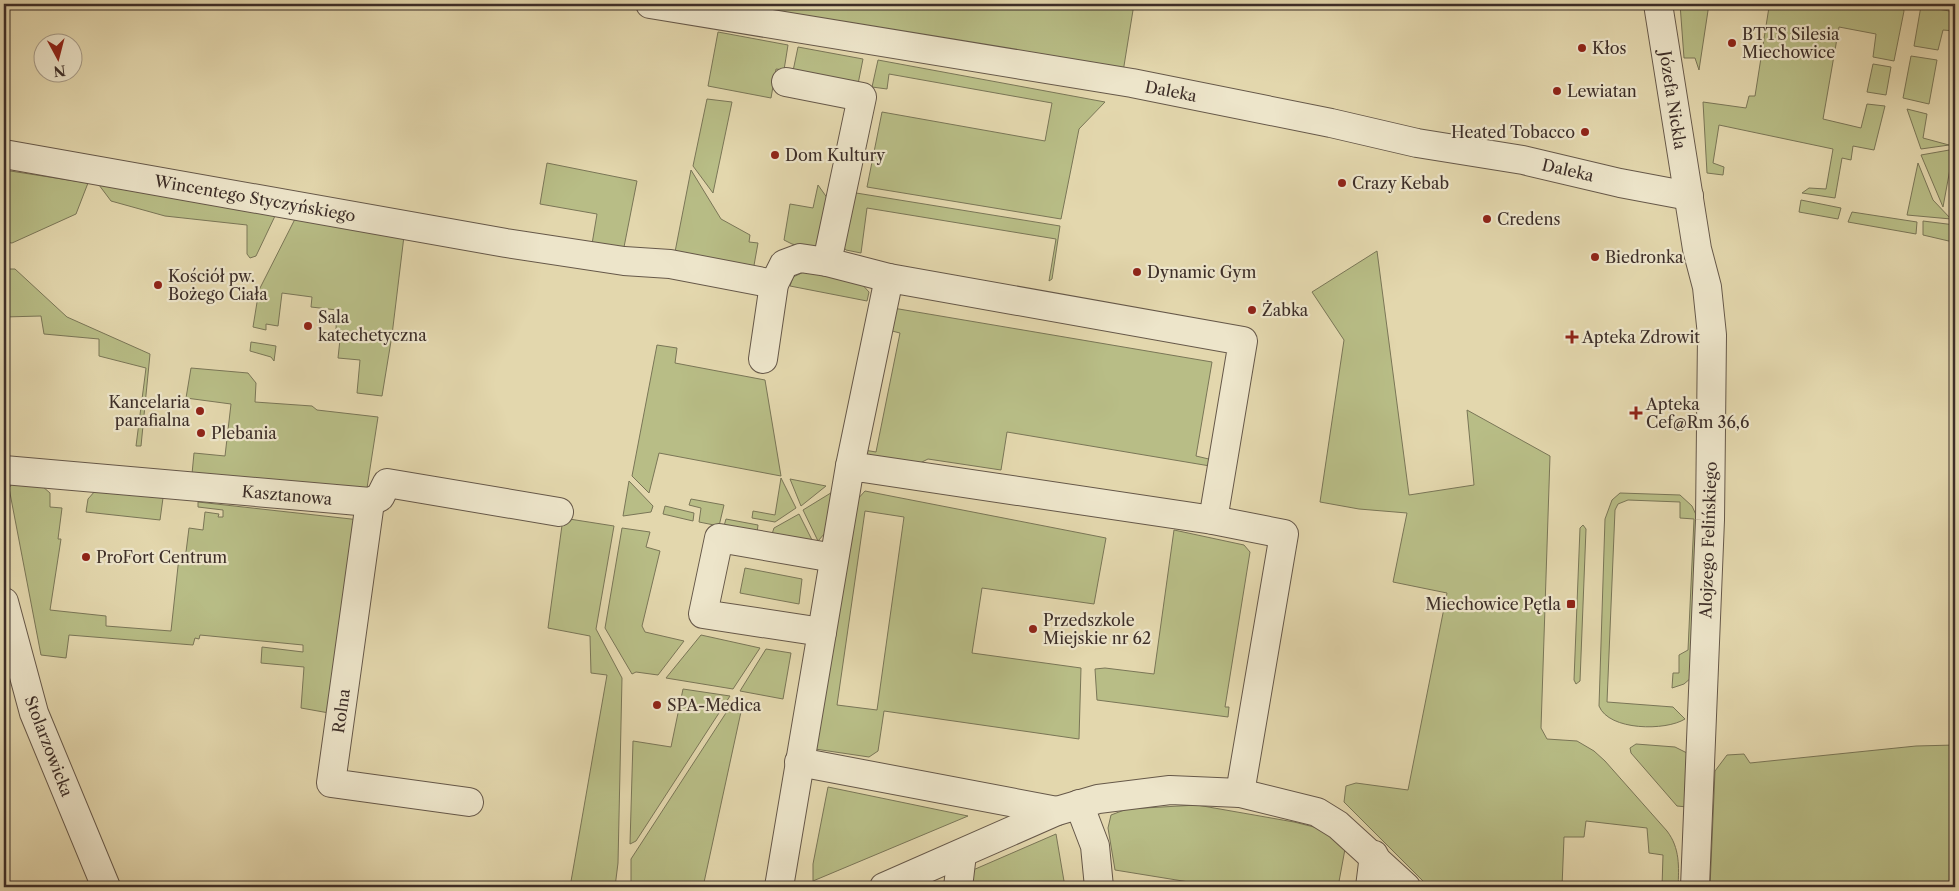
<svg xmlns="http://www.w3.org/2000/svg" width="1959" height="891" font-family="'Libre Caslon Text',serif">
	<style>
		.green { fill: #b8bd86; stroke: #7a7657; fill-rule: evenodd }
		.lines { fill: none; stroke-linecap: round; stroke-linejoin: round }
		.minor-casing { stroke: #665849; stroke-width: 30 }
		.minor { stroke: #ede5ca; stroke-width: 28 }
		.poi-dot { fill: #8f2418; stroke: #ede5ca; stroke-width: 2 }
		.labels { text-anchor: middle; stroke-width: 4.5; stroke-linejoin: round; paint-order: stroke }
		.poi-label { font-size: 16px; fill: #3d2e28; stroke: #ede5ca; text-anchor: start }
		.street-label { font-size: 16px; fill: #3d2e28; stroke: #ede5ca }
	</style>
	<rect width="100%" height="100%" fill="#e3d7ad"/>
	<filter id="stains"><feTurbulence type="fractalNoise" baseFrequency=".004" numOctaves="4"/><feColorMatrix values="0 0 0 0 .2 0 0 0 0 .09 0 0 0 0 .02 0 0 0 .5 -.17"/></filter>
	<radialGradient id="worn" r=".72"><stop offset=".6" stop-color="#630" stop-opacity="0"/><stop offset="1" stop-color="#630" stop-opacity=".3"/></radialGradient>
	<g class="green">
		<path d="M 709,4 L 1134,4 L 1123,72 Z"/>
		<path d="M 1680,4 L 1709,4 L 1699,70 L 1695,58 L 1684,58 Z"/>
		<path d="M 1755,4 L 1902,4 L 1904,11 L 1894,61 L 1873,57 L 1876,34 L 1839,27 L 1823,119 L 1861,128 L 1867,104 L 1885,106 L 1874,150 L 1853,146 L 1851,160 L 1842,158 L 1835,198 L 1802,193 L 1809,188 L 1826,189 L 1833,149 L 1719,125 L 1713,163 L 1724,167 L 1723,175 L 1707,173 L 1703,102 L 1746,108 L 1749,96 L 1755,96 L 1769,7 Z"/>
		<path d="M 1921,6 L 1955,12 L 1955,31 L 1943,30 L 1938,50 L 1914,46 Z"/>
		<path d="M 718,32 L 788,45 L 784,70 L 776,69 L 771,98 L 708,86 Z"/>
		<path d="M 798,47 L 863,59 L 858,84 L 793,71 Z"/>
		<path d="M 1911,56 L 1937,60 L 1929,104 L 1903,98 Z"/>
		<path d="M 878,60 L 1105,102 L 1079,129 L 1061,219 L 867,187 L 882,112 L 1045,141 L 1052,103 L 889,74 L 887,89 L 872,87 Z"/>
		<path d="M 1873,64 L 1891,67 L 1886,95 L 1867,92 Z"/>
		<path d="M 707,99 L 732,102 L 713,193 L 693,166 Z"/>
		<path d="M 1907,109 L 1927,114 L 1923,138 L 1949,145 L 1921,149 Z"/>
		<path d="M 1955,149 L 1955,170 L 1950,169 L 1943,207 L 1921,155 Z"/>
		<path d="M 547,163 L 637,181 L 624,247 L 618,251 L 591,250 L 597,214 L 540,204 Z"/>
		<path d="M 1918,163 L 1933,200 L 1951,219 L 1907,215 Z"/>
		<path d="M 4,170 L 88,183 L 76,214 L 12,243 L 4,242 Z"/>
		<path d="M 691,170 L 721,219 L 750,235 L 749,242 L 758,243 L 753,271 L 674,257 Z"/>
		<path d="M 99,185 L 275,216 L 256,256 L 250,258 L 247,254 L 247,225 L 165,216 L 111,201 Z"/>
		<path d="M 818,185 L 833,206 L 825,243 L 815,250 L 792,244 L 784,240 L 790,204 L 813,208 Z"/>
		<path d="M 850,192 L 1060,226 L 1052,279 L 1049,281 L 1056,239 L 867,208 L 861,253 L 846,250 L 841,244 Z"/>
		<path d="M 1801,200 L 1841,208 L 1838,219 L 1799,212 Z"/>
		<path d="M 1852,212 L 1917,222 L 1916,234 L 1848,222 Z"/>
		<path d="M 295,219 L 404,236 L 392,335 L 382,396 L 357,393 L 360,360 L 338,358 L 341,330 L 336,329 L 337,310 L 311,307 L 312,297 L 282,293 L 278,326 L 266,324 L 266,330 L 253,327 L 259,290 Z"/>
		<path d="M 1923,221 L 1955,225 L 1953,242 L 1923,235 Z"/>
		<path d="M 1377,251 L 1409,495 L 1474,485 L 1467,410 L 1550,456 L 1541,728 L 1547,739 L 1577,741 L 1594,751 L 1605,761 L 1667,831 C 1680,848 1679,867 1678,887 L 1662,887 L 1663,855 L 1649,853 L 1647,828 L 1586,821 L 1584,837 L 1564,837 L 1562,887 L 1429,887 L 1344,802 L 1346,786 L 1356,783 L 1408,790 L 1447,593 L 1393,582 L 1407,513 L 1359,509 L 1320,502 L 1344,340 L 1312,292 Z"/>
		<path d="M 4,269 L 15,269 L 67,317 L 150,354 L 141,446 L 136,446 L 146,368 L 99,356 L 99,339 L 44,334 L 41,316 L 4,317 Z"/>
		<path d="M 806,271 L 859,281 L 869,292 L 867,301 L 790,286 L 793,277 Z"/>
		<path d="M 893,308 L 1212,362 L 1196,456 L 1213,460 L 1210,466 L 1007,432 L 1001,470 L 928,459 L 906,470 L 869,462 L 864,450 L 876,452 L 900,333 L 888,330 Z"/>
		<path d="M 251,342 L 276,346 L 274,361 L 271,357 L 250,351 Z"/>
		<path d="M 657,345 L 677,348 L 675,363 L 765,380 L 781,476 L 659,453 L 649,493 L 632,476 Z"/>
		<path d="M 191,368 L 248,373 L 256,383 L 255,402 L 312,406 L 317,410 L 378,417 L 367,488 L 357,491 L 192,474 L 194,453 L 225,456 L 231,404 L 186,398 Z"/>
		<path d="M 781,478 L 796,508 L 775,522 L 752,518 L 753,511 L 775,515 Z"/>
		<path d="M 790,479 L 826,486 L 801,506 Z"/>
		<path d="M 629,481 L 653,506 L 651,512 L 623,516 Z"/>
		<path d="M 12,484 L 42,486 L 50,493 L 50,507 L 62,508 L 58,539 L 61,539 L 50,610 L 106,616 L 106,626 L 171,631 L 179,557 L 186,552 L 189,528 L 203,530 L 205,512 L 219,514 L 218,517 L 223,517 L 223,510 L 198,507 L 198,502 L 360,520 L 329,713 L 301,708 L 304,667 L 261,663 L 262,647 L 303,652 L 303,645 L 200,635 L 199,639 L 195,638 L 193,645 L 69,635 L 66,658 L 41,655 L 9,488 Z"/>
		<path d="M 95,491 L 163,498 L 160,520 L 86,512 L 88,499 Z"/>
		<path d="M 834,491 L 825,533 L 818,541 L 803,510 Z"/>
		<path d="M 865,491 L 1106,538 L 1094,604 L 982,588 L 972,653 L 1081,668 L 1079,739 L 884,711 L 878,751 L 869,757 L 815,749 L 856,501 ZM 865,511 L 904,517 L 877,710 L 837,705 Z"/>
		<path d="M 1620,493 L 1680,495 L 1692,506 L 1698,519 L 1692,677 L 1684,684 L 1672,688 L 1673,673 L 1679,673 L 1679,655 L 1688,650 L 1694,519 L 1680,518 L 1680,502 L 1628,500 L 1618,504 L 1615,510 L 1607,702 L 1673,707 L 1685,719 C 1666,731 1609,731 1599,706 L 1605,519 L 1612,500 Z"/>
		<path d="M 691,499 L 724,505 L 719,526 L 699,522 L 701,508 L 689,505 Z"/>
		<path d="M 665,506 L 694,513 L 693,521 L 663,514 Z"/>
		<path d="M 799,514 L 813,542 L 771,537 L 774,528 Z"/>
		<path d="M 563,518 L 614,526 L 596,629 L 622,678 L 618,863 L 615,887 L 570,887 L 607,675 L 591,673 L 590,636 L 548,628 Z"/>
		<path d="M 726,519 L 758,525 L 757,533 L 724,526 Z"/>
		<path d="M 1583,525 L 1586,529 L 1580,681 L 1576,684 L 1574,680 L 1580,528 Z"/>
		<path d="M 622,528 L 650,532 L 646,547 L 660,551 L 642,626 L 645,632 L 684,641 L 658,675 L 636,672 L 632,674 L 605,628 Z"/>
		<path d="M 1174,530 L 1244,545 L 1250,552 L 1225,707 L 1229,707 L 1228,717 L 1097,700 L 1095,669 L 1105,668 L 1154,674 Z"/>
		<path d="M 745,568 L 802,579 L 799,604 L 740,593 Z"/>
		<path d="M 701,635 L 760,648 L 733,689 L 666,678 Z"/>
		<path d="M 766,649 L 791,653 L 783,699 L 740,691 Z"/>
		<path d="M 683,689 L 730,696 L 636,841 L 630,844 L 633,741 L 671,747 Z"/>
		<path d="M 737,696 L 744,698 L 703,887 L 631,887 L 631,859 Z"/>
		<path d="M 1636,744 L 1675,747 L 1687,753 L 1687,807 L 1677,806 L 1631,753 L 1630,748 Z"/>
		<path d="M 1955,745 L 1955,887 L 1710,887 L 1715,771 L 1727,755 L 1744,754 L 1750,763 L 1916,746 Z"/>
		<path d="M 828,787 L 968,816 L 813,881 L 813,864 Z"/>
		<path d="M 1197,805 L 1294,822 L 1322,829 L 1345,849 L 1338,887 L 1195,887 L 1195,883 L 1115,870 L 1108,828 L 1111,815 L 1127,809 Z"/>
		<path d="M 1056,834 L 1065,887 L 970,887 L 973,870 Z"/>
	</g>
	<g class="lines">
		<defs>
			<g id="minor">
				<path d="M 650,4 L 1132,83 L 1331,123 L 1417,143 L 1523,160 L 1620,183 L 1689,196"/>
				<path d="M 1658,4 L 1697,249 L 1707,287 L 1712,335 L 1710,520 L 1695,887"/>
				<path d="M 786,82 L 862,97 L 827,262 L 889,278"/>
				<path d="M 4,154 L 506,243 L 624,261 L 670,264 L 774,284"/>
				<path d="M 763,359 L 774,284 L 784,264 L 800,258 L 827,262"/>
				<path d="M 850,466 L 889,278 L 1243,341 L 1213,520"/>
				<path d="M 4,470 L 370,502 L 380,497 L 387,483 L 559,512"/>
				<path d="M 370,502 L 331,783 L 469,802"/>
				<path d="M 4,602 L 34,713 L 106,887"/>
				<path d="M 822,632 L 703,614 L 719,538 L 834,558"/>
				<path d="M 799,762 L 1057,811"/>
				<path d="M 1079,804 L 1095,846 L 1099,887"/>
				<path d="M 779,887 L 850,466 L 1213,520 L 1284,534 L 1240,793"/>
				<path d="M 884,887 L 1057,811 L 1098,799 L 1170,790 L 1240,793 L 1317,812 L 1338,825 L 1406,887"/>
				<path d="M 958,887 L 962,854"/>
				<path d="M 1370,887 L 1374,855"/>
			</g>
		</defs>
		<use href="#minor" class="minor-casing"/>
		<use href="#minor" class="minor"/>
	</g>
	<g class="poi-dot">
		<circle cx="1732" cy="43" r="5"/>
		<circle cx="1582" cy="48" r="5"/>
		<circle cx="1557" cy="91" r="5"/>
		<circle cx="1585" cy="132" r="5"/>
		<circle cx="775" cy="155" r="5"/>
		<circle cx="1342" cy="183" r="5"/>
		<circle cx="1487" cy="219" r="5"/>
		<circle cx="1595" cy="257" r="5"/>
		<circle cx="1137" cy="272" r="5"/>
		<circle cx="158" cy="285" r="5"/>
		<circle cx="1252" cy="310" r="5"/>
		<circle cx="308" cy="326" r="5"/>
		<path d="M1569.5 329.5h5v5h5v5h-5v5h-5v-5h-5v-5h5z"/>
		<circle cx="200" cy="411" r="5"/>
		<path d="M1633.5 405.5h5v5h5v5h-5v5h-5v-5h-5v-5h5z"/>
		<circle cx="201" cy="433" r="5"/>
		<circle cx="86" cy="557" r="5"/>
		<rect x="1566" y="599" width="10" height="10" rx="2.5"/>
		<circle cx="1033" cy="629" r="5"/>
		<circle cx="657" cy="705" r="5"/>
	</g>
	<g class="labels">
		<g class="poi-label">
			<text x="1742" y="40">BTTS Silesia<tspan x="1742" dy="18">Miechowice</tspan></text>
			<text x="1592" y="54">Kłos</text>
			<text x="1567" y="97">Lewiatan</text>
			<text x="1575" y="138" text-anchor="end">Heated Tobacco</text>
			<text x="785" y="161">Dom Kultury</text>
			<text x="1352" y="189">Crazy Kebab</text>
			<text x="1497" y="225">Credens</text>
			<text x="1605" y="263">Biedronka</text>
			<text x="1147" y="278">Dynamic Gym</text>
			<text x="168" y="282">Kościół pw.<tspan x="168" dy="18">Bożego Ciała</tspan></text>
			<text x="1262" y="316">Żabka</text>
			<text x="318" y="323">Sala<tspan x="318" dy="18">katechetyczna</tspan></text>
			<text x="1582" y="343">Apteka Zdrowit</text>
			<text x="190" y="408" text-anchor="end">Kancelaria<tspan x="190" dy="18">parafialna</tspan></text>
			<text x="1646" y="410">Apteka<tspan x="1646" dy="18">Cef@Rm 36,6</tspan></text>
			<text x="211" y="439">Plebania</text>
			<text x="96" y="563">ProFort Centrum</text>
			<text x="1561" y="610" text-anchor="end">Miechowice Pętla</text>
			<text x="1043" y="626">Przedszkole<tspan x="1043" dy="18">Miejskie nr 62</tspan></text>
			<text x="667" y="711">SPA-Medica</text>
		</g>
		<g class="street-label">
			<text transform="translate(1171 91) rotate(11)" y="6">Daleka</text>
			<text transform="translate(1673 100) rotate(81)" y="6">Józefa Nickla</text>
			<text transform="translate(1568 170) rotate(13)" y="6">Daleka</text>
			<text transform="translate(255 198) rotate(10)" y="6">Wincentego Styczyńskiego</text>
			<text transform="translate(287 495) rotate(5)" y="6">Kasztanowa</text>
			<text transform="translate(1708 540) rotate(-88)" y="6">Alojzego Felińskiego</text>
			<text transform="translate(341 711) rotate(-82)" y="6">Rolna</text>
			<text transform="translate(49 746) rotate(69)" y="6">Stolarzowicka</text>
		</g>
	</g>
	<rect width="1959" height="891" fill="none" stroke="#e3d7ad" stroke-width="20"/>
	<rect x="5" y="5" width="1949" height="881" fill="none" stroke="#3d2e28" stroke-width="2.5"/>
	<rect x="10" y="10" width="1939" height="871" fill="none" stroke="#3d2e28"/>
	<g transform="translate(58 58) rotate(173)"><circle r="24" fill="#ede5ca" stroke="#a79c89"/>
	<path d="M0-4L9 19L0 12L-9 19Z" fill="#8f2418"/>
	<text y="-8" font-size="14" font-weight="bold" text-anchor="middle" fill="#3d2e28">N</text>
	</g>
	<rect width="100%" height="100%" filter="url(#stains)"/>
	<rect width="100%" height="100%" fill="url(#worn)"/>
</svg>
